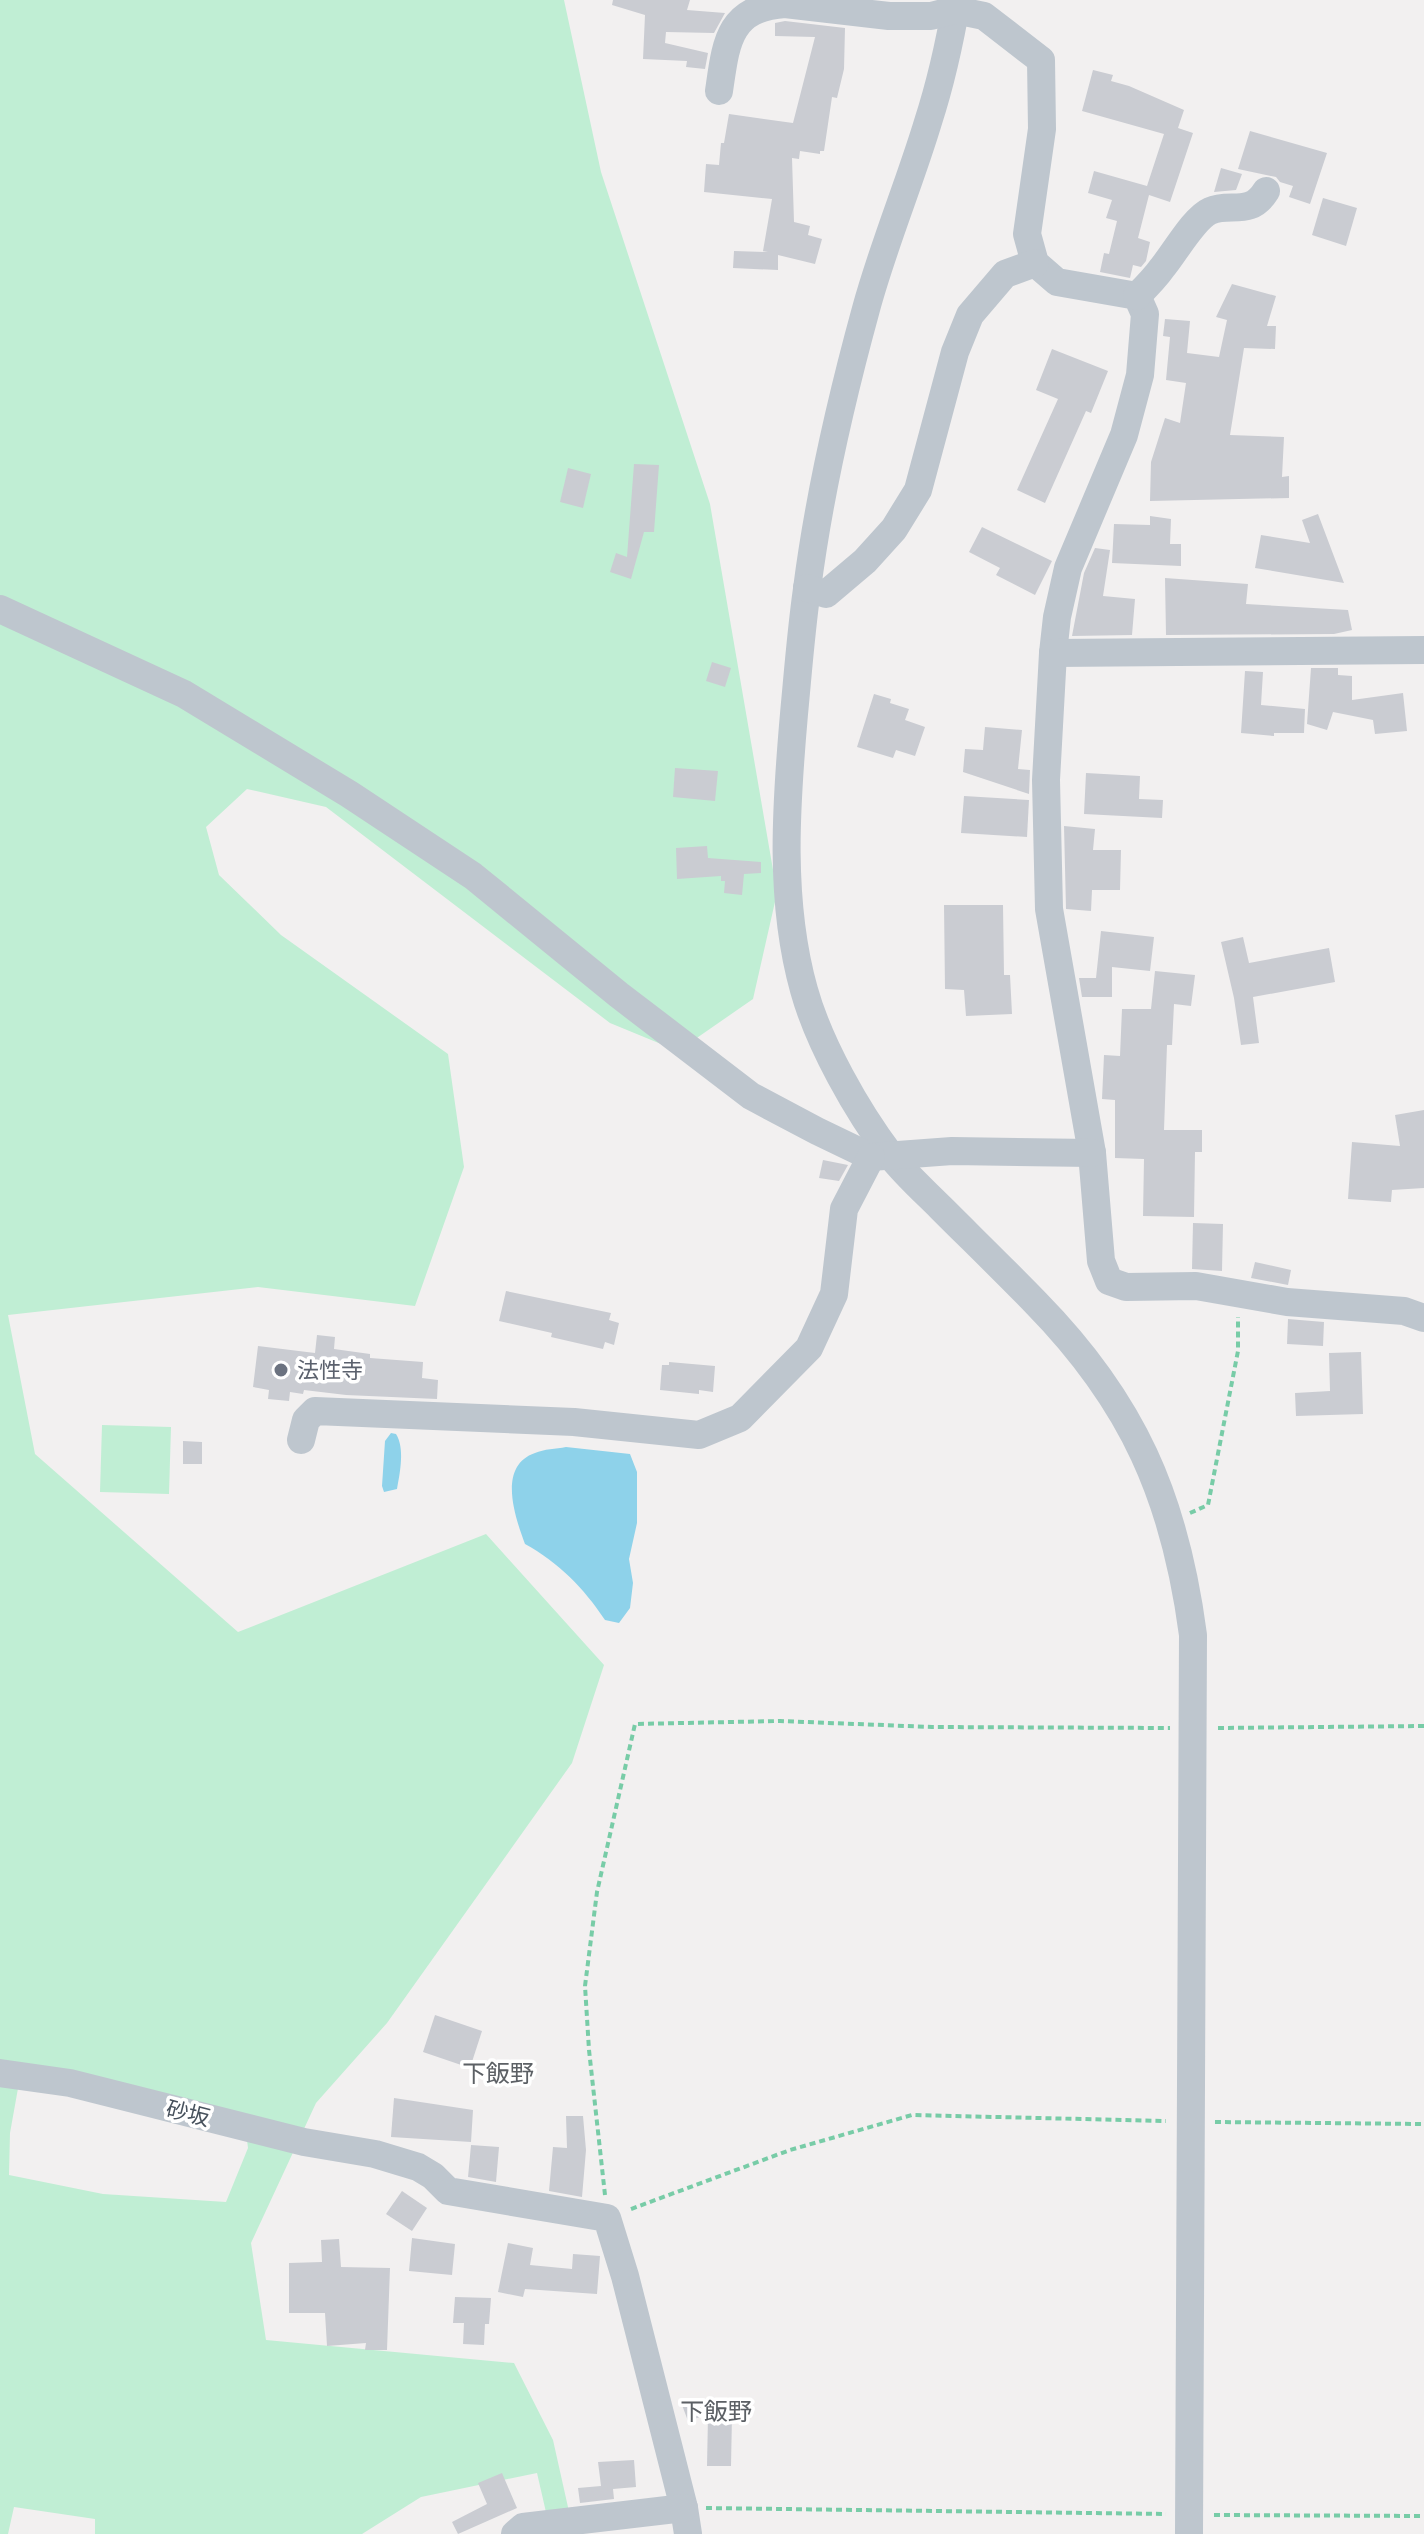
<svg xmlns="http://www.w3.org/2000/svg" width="1424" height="2534" font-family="Inter,'Noto Sans JP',sans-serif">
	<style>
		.green { fill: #c0eed4; fill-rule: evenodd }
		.water { fill: #8ed2ea }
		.building { fill: #caccd2 }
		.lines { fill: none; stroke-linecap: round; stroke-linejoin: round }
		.path { stroke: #78cca7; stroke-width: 4; stroke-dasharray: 6 4; stroke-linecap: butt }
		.minor { stroke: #bec6ce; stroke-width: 28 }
		.worship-dot { fill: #6b7280; stroke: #fff; stroke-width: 3 }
		.labels { text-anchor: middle; stroke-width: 7; stroke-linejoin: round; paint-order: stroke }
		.worship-label { font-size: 22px; fill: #5b616d; stroke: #fff; text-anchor: start }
		.street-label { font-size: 22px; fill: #48525d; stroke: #fff }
		.neighbourhood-label { font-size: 24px; fill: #5c6065; stroke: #fff }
	</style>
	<rect width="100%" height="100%" fill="#f2f0f0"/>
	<g class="green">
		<path d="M 0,0 L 564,0 L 601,172 L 710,504 L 777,893 L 753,999 L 678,1051 L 610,1023 L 326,807 L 247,789 L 206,827 L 219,875 L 281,935 L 448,1054 L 464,1167 L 415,1306 L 258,1287 L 8,1315 L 35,1454 L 238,1632 L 486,1534 L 604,1665 L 572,1763 L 387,2023 L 316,2103 L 251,2243 L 266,2340 L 514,2363 L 553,2440 L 574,2534 L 551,2534 L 537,2473 L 421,2497 L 362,2534 L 95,2534 L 95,2519 L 14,2507 L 8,2534 L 0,2534 ZM 22,2066 L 244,2116 L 248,2148 L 226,2202 L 103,2194 L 9,2175 L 10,2133 Z"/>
		<path d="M 102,1425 L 171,1427 L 169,1494 L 100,1492 Z"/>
	</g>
	<g class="water">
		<path d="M 391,1433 L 396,1434 C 405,1448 400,1473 397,1489 L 384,1492 L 382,1486 L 385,1441 Z"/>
		<path d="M 566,1447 L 630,1454 L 637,1472 L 637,1523 L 629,1559 L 633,1583 L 630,1608 L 619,1623 L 605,1620 C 583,1587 559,1563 525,1544 C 515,1517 497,1466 535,1453 C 544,1449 556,1449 566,1447 Z"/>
	</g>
	<g class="building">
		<path d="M 613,0 L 690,0 L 687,10 L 725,13 L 714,33 L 666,32 L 665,43 L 708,53 L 705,69 L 686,67 L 687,61 L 643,59 L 645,15 L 612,5 Z"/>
		<path d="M 785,21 L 845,28 L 844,69 L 837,98 L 832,97 L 824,151 L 820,151 L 820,154 L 800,151 L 799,159 L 792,158 L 794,222 L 810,226 L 808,235 L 822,239 L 815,264 L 778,255 L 778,270 L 733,268 L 734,251 L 768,252 L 763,251 L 772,199 L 704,192 L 706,164 L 719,165 L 721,143 L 724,143 L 729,114 L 793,123 L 815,37 L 775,36 L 775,23 Z"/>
		<path d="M 1093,70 L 1113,75 L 1111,81 L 1129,86 L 1184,110 L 1178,128 L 1193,133 L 1170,202 L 1149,195 L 1138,238 L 1150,242 L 1146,261 L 1141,267 L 1133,265 L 1130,278 L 1100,272 L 1104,253 L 1109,254 L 1117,221 L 1106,218 L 1112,200 L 1088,193 L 1094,171 L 1147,186 L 1164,134 L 1082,111 Z"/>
		<path d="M 1250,131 L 1327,153 L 1310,204 L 1289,197 L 1293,186 L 1280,182 L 1276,177 L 1238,169 Z"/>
		<path d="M 1221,168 L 1242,174 L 1236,190 L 1214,192 Z"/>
		<path d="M 1323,198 L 1357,208 L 1346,246 L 1312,235 Z"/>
		<path d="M 1232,284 L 1276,296 L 1267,326 L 1276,326 L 1275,349 L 1244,348 L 1230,435 L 1284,437 L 1282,477 L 1289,476 L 1289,498 L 1150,501 L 1151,462 L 1165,418 L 1180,423 L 1186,383 L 1166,380 L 1170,337 L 1163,336 L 1165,319 L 1190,321 L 1187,353 L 1219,357 L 1227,320 L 1216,317 Z"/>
		<path d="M 1052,349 L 1108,371 L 1091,413 L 1086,411 L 1045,503 L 1017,490 L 1058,399 L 1036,390 Z"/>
		<path d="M 634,464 L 659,465 L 654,532 L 644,532 L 631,579 L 610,572 L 616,553 L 627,557 Z"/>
		<path d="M 568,468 L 591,474 L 583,508 L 560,502 Z"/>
		<path d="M 1318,514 L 1344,583 L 1255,568 L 1261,535 L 1310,543 L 1302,520 Z"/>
		<path d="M 1150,516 L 1171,519 L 1170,544 L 1181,544 L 1181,566 L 1112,563 L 1114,524 L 1150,525 Z"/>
		<path d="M 982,527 L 1052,561 L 1035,595 L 996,575 L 1000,568 L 969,552 Z"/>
		<path d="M 1095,548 L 1110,550 L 1103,596 L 1135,599 L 1132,635 L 1072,636 L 1084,573 Z"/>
		<path d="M 1165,578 L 1248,584 L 1246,604 L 1348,610 L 1352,630 L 1334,634 L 1166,635 Z"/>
		<path d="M 712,662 L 731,668 L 725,687 L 706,681 Z"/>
		<path d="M 1311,668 L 1338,668 L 1338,675 L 1352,676 L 1352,700 L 1403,693 L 1407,731 L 1375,734 L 1373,720 L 1333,712 L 1327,730 L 1307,724 Z"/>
		<path d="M 1245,671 L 1263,672 L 1261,705 L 1305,709 L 1304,733 L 1274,733 L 1274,736 L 1241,733 Z"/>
		<path d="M 874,694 L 891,699 L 890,703 L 909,709 L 905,720 L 925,727 L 915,756 L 896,750 L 893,758 L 857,747 Z"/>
		<path d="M 985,727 L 1022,730 L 1018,769 L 1030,770 L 1029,794 L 963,772 L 965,749 L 983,750 Z"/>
		<path d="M 675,768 L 718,771 L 715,801 L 673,797 Z"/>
		<path d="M 1086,773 L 1140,776 L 1139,799 L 1163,800 L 1162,818 L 1084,814 Z"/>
		<path d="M 964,796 L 1029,800 L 1027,837 L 961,833 Z"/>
		<path d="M 1064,826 L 1095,829 L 1093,850 L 1121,850 L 1120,890 L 1092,890 L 1091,911 L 1066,909 Z"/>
		<path d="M 707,846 L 708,858 L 761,862 L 761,873 L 744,874 L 742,895 L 724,893 L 725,881 L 721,881 L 721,876 L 677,879 L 676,848 Z"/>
		<path d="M 944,905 L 1003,905 L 1004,975 L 1010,975 L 1012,1014 L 966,1016 L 964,990 L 945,989 Z"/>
		<path d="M 1101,931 L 1154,937 L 1150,971 L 1112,967 L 1112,997 L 1082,997 L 1079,978 L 1096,978 Z"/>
		<path d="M 1243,937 L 1249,963 L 1329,948 L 1335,982 L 1253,997 L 1259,1043 L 1241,1045 L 1234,998 L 1221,942 Z"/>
		<path d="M 1155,971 L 1195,975 L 1191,1006 L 1174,1004 L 1172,1045 L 1167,1045 L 1164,1130 L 1202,1130 L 1202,1152 L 1195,1152 L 1194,1217 L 1143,1216 L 1144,1159 L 1115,1158 L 1115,1100 L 1102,1099 L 1104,1055 L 1120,1056 L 1122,1009 L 1151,1009 Z"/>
		<path d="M 1424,1110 L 1424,1188 L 1392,1190 L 1391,1202 L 1348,1199 L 1352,1142 L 1400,1146 L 1395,1115 Z"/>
		<path d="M 823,1160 L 848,1165 L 839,1181 L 819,1178 Z"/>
		<path d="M 1193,1223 L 1223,1224 L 1222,1271 L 1192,1269 Z"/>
		<path d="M 1255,1262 L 1291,1270 L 1288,1285 L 1251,1278 Z"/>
		<path d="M 506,1291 L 611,1313 L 609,1320 L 619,1323 L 614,1345 L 605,1342 L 603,1349 L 551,1337 L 552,1333 L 499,1321 Z"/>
		<path d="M 1288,1319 L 1324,1322 L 1323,1346 L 1287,1344 Z"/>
		<path d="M 317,1335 L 335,1337 L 334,1349 L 370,1354 L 370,1358 L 423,1362 L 422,1378 L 438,1380 L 437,1399 L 346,1395 L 304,1390 L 303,1394 L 290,1392 L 289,1401 L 268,1399 L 269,1390 L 253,1387 L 258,1346 L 315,1353 Z"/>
		<path d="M 1361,1352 L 1363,1414 L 1296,1416 L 1295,1393 L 1330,1391 L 1329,1353 Z"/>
		<path d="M 669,1362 L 715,1366 L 713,1392 L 699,1390 L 699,1394 L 660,1390 L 662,1365 L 669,1365 Z"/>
		<path d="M 183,1441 L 202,1442 L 202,1464 L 183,1464 Z"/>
		<path d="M 435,2015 L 482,2031 L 470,2068 L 423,2052 Z"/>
		<path d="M 394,2098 L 473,2110 L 471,2142 L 391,2137 Z"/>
		<path d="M 566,2116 L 583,2116 L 586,2150 L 582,2197 L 549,2191 L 553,2147 L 567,2148 Z"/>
		<path d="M 471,2145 L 499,2147 L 496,2182 L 468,2177 Z"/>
		<path d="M 402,2191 L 427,2208 L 412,2231 L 386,2214 Z"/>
		<path d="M 412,2238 L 455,2244 L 452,2275 L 409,2271 Z"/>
		<path d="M 339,2239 L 341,2267 L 390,2268 L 387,2350 L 365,2350 L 366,2343 L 327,2346 L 325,2313 L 289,2313 L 289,2263 L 322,2262 L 321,2240 Z"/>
		<path d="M 508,2243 L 533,2248 L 530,2265 L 572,2269 L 573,2254 L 600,2256 L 597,2294 L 525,2289 L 523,2297 L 498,2292 Z"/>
		<path d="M 455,2297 L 491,2298 L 489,2324 L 485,2324 L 484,2345 L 463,2344 L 464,2323 L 453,2323 Z"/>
		<path d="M 700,2399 L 706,2415 L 688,2421 L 682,2405 Z"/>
		<path d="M 708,2416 L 732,2416 L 731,2466 L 707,2466 Z"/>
		<path d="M 634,2460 L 636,2487 L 613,2489 L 614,2499 L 580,2503 L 578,2488 L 601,2486 L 598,2462 Z"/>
		<path d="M 502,2473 L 517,2508 L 458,2534 L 452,2522 L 487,2504 L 478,2483 Z"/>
	</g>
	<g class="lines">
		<g class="path">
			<path d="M 1190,1513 L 1208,1505 L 1238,1351 L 1238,1317"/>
			<path d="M 1218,1728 L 1424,1726"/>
			<path d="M 1215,2122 L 1424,2124"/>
			<path d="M 605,2195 L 589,2050 L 585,1986 L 597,1892 L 635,1724 L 780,1721 L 932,1727 L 1170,1728"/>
			<path d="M 631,2209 L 790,2150 L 912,2115 L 1166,2121"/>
			<path d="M 706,2508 L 1166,2514"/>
			<path d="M 1214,2515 L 1424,2516"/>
		</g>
		<g class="minor">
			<path d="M 957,0 C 950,41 941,82 928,122 C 909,185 883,246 866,309 C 841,400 819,495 807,589 C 801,631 798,672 794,714 C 786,805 779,901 804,990 C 819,1044 857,1111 891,1156 C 905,1174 924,1191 941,1208 C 972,1239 1004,1270 1036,1303 C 1133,1402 1175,1498 1193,1635 L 1189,2534"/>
			<path d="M 719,91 C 726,43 728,8 785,4 L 889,16 L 931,16 L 955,10 L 984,16 L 1041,60 L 1042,129 L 1027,234 L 1035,263 L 1057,282 L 1137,296 L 1145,314 L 1140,375 L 1124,435 L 1068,568 L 1057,617 L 1053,653 L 1046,780 L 1049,909 L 1092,1153 L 1101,1261 L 1109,1281 L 1126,1287 L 1196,1286 L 1287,1302 L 1404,1311 L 1424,1318"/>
			<path d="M 1137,296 C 1146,287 1155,278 1162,268 C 1174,254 1194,218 1210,211 C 1230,202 1250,217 1266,191"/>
			<path d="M 807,588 L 826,594 L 865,561 L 894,529 L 918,490 L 955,352 L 970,315 L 1005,274 L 1035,263"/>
			<path d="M 0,609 L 184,694 L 349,794 L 473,876 L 619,995 L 751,1096 L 817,1131 L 871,1157 L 952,1151 L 1092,1153"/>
			<path d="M 1053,653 L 1424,650"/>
			<path d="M 301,1440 L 306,1420 L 315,1411 L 574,1422 L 699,1435 L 740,1418 L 809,1348 L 834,1294 L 844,1209 L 871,1157"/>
			<path d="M 0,2073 L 70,2083 L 304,2142 L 375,2154 L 418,2167 L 433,2176 L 448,2191 L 607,2218 L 625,2276 L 684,2508 L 688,2534"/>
			<path d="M 515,2534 L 523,2527 L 684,2508"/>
		</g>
	</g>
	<circle class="worship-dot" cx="281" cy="1370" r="8"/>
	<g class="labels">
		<g class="worship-label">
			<text x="297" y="1378">法性寺</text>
		</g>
		<g class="street-label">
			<text transform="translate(188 2113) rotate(14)" y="8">砂坂</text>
		</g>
		<g class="neighbourhood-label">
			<text x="498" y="2082">下飯野</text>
			<text x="716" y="2420">下飯野</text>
		</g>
	</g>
</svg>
